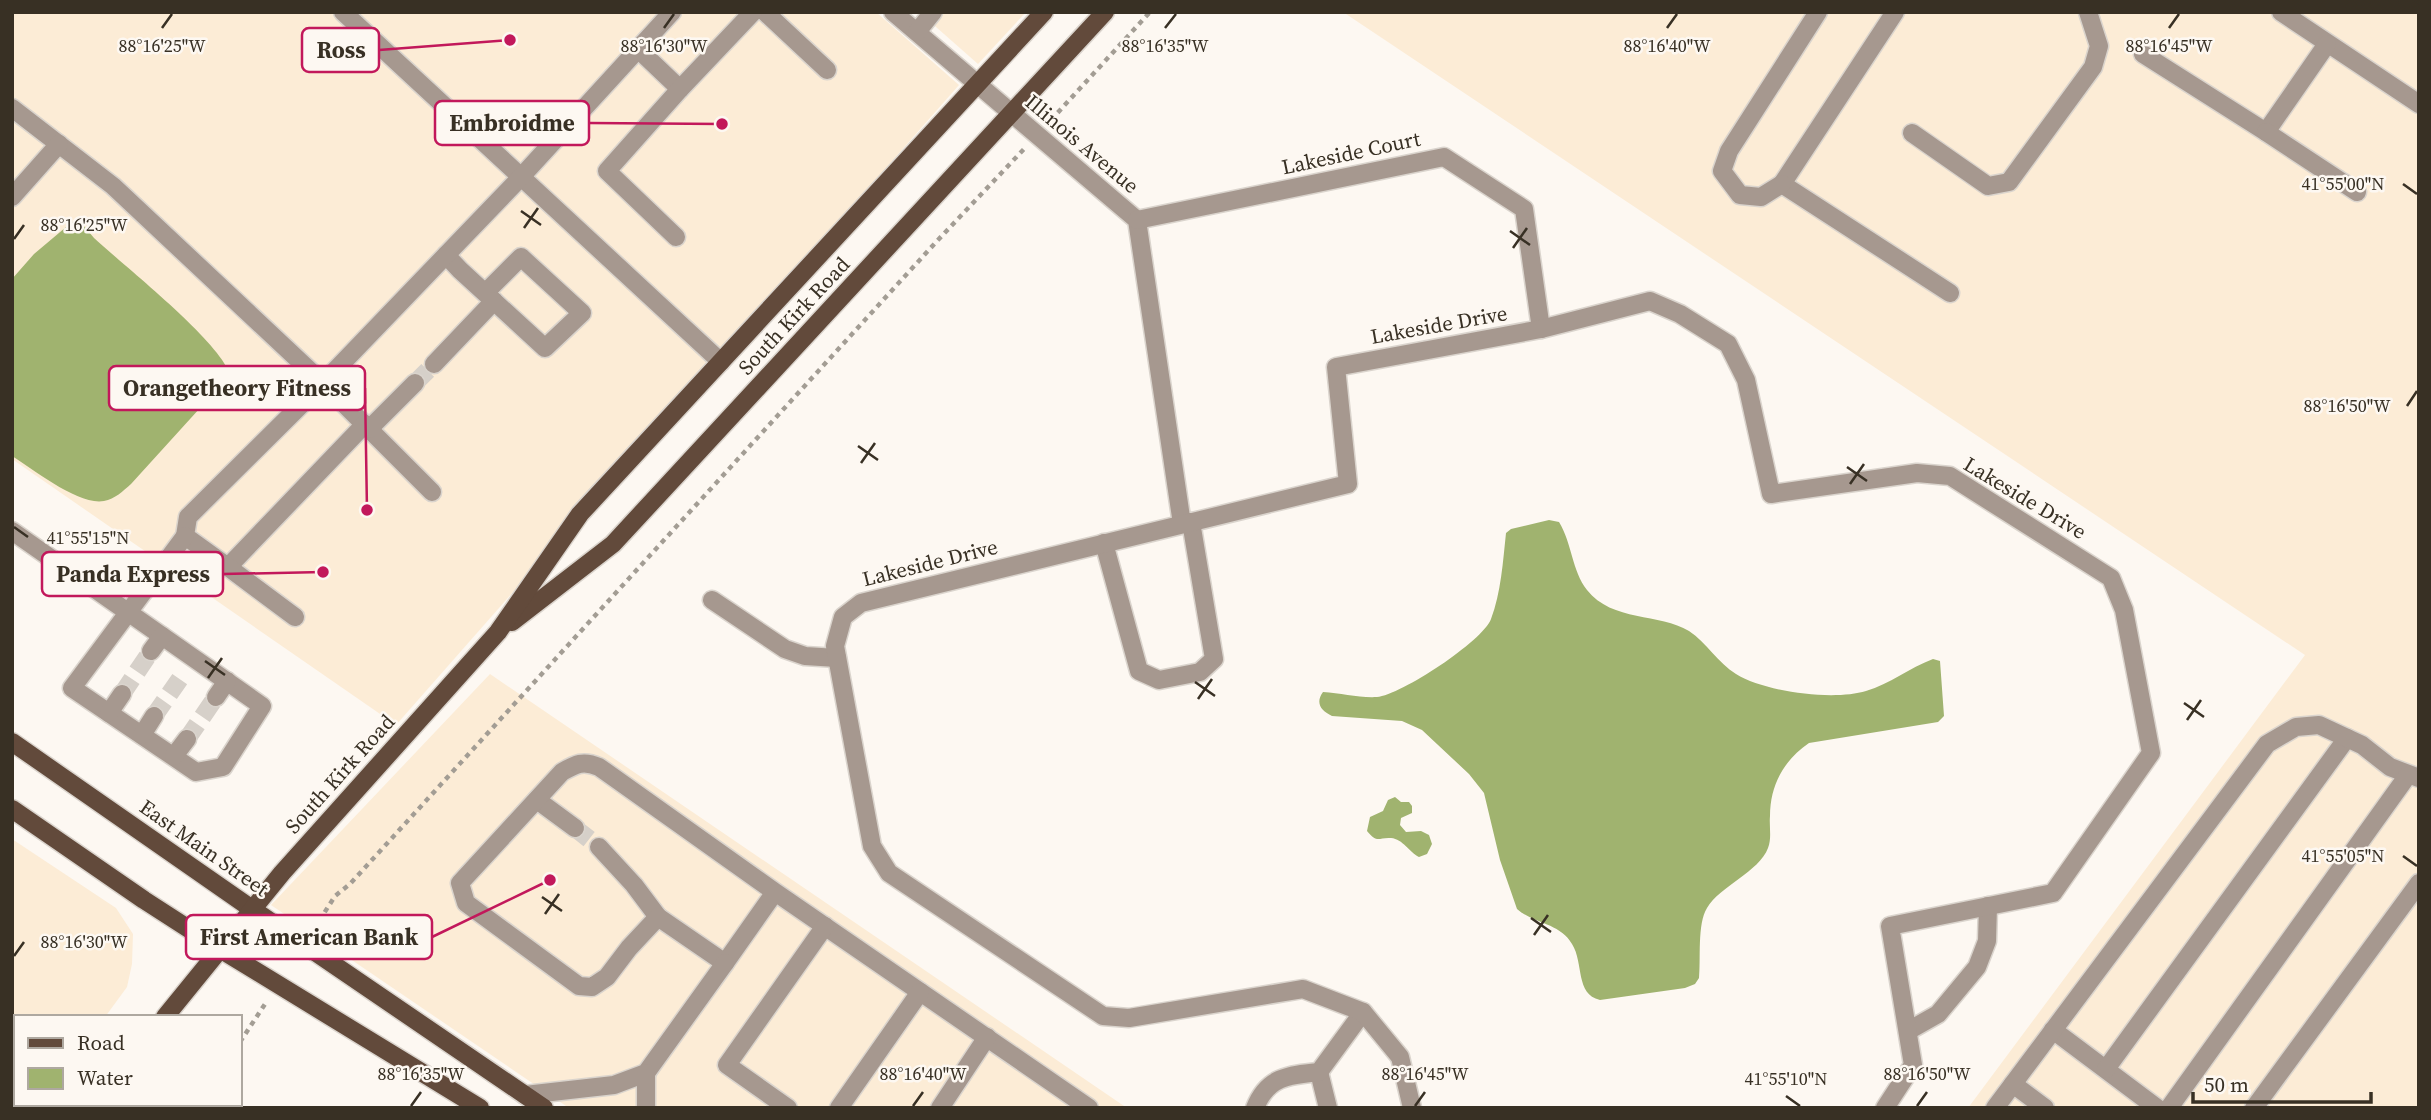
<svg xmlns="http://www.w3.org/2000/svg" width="2431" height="1120" font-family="'Source Serif 4',serif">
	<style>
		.built { fill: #fcecd6 }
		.water { fill: #a0b36f }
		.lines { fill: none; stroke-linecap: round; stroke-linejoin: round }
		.minor-tunnel { stroke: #d6d0c9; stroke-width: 18; stroke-dasharray: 18 9; stroke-linecap: butt }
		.minor-casing { stroke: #dad4cd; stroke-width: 21 }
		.major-casing { stroke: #dad4cd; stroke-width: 21 }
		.path { stroke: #a39d94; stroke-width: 4.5; stroke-dasharray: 5 5; stroke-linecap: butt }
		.minor { stroke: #a6988f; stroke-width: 18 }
		.major { stroke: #624a3b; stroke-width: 18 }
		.ticks { fill: none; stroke: #383024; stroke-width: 2.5 }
		.labels { text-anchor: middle; stroke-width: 5; stroke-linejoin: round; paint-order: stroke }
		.street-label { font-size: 21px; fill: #383024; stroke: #fdf8f2 }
		.ticks-label { font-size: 18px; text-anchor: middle; fill: #383024; stroke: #fdf8f2; stroke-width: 5; stroke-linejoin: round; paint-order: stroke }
		.leader { fill: none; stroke: #c2185b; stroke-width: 2.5 }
		.callout-dot { fill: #c2185b; stroke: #fdf8f2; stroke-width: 2.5 }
		.callout { fill: #fdf8f2; stroke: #c2185b; stroke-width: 2.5 }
		.callout-label { font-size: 23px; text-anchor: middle; font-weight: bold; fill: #383024 }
	</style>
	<rect width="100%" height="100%" fill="#fdf8f2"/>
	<g class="built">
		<path d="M 12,12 L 876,12 L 959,85 L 396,725 L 12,459 Z"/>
		<path d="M 919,12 L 1026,12 L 978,64 Z"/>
		<path d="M 1343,12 L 2419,12 L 2419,1108 L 1968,1108 L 2305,655 Z"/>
		<path d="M 490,674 L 1127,1108 L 569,1108 L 271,905 Z"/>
		<path d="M 12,839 L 116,908 L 133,934 L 132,964 L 127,987 L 105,1017 L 16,1017 L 16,1104 L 41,1104 L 38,1108 L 12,1108 Z"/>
	</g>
	<g class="water">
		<path d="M 79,220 L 94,238 C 123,265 221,342 230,375 L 131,484 C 123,491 115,499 104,501 C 79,506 33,469 12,456 L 12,279 L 34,254 L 72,222 Z"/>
		<path d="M 1549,520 L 1559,522 C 1572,543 1572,571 1587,590 C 1612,622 1660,613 1689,631 C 1707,643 1718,663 1736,674 C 1765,692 1833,701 1866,691 C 1890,684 1909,668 1933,659 L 1940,661 L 1944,716 L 1938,722 L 1809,743 C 1784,760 1770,785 1770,816 C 1769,826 1772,838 1768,848 C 1759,872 1720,886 1707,908 C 1697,924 1701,959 1699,978 L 1695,984 L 1685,988 L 1600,1000 C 1575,994 1584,963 1572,944 C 1560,923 1534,924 1517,909 L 1500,860 L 1484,793 L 1469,774 L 1422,730 L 1402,721 L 1332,716 C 1321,711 1315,703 1323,692 C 1341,693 1359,698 1377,697 C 1401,695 1483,641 1491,619 C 1501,593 1503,561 1506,533 L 1511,529 Z"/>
		<path d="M 1395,797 L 1401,802 L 1409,802 L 1412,806 L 1412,813 L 1401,818 L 1400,825 L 1406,832 L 1421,831 L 1429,835 L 1432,844 L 1427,854 L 1419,857 C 1409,852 1403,839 1391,838 C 1378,837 1378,844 1367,831 L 1370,817 L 1383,811 L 1388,800 Z"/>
	</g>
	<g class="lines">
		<g class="minor-tunnel">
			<path d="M 415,383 L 434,364"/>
			<path d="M 122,694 L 151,651"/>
			<path d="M 154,716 L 184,673"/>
			<path d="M 187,739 L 216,697"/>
			<path d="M 575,828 L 599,847"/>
		</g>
		<defs>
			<g id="minor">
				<path d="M 343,12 L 721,362"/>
				<path d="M 765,12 L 827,70"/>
				<path d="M 893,12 L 1137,220 L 1182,524"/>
				<path d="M 1895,12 L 1782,184 L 1950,293"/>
				<path d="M 2281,12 L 2419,104"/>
				<path d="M 917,32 L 933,12"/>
				<path d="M 638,49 L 680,89"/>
				<path d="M 2143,54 L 2266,132 L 2327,44"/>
				<path d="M 12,108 L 113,186 L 323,383 L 432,492"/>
				<path d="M 2266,132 L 2357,192"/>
				<path d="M 1912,133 L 1988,186 L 2009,182 L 2093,67 L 2099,46 L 2088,12"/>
				<path d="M 1782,184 L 1761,197 L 1740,195 L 1722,171 L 1729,151 L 1818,12"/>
				<path d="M 12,197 L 59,144"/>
				<path d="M 1137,220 L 1444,157 L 1524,209 L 1541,329"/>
				<path d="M 676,237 L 607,171 L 680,89 L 753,12"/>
				<path d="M 446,255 L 460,270 L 545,348 L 582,313 L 521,257 L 485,293"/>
				<path d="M 434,364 L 494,301"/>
				<path d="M 365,424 L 228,567 L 185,536 L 188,517 L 323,383 L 521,177 L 672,12"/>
				<path d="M 369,429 L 415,383"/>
				<path d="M 12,531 L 262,706 L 223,767 L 196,772 L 72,688 L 185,536"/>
				<path d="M 1104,543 L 1139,671 L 1159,680 L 1200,672 L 1214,659 L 1191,522"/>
				<path d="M 228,567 L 295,617"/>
				<path d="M 712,600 L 785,649 L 805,656 L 837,658"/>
				<path d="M 151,651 L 162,636"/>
				<path d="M 216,697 L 227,681"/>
				<path d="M 109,713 L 122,694"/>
				<path d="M 142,735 L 154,716"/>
				<path d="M 174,756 L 187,739"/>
				<path d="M 537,800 L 575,828"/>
				<path d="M 599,847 L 634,885 L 658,917"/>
				<path d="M 775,892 L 725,963 L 658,917 L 629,948 L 607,977 L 592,987 L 579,986 L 466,903 L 460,883 L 562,772 C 576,764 583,760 599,767 L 775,892 L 1089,1108"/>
				<path d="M 2053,1030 L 2157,1108"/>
				<path d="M 1908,1031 L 1938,1014 L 1977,967 L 1987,941 L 1988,906"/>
				<path d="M 2106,1069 L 2347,738"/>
				<path d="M 1319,1072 L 1328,1108"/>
				<path d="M 2013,1084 L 2045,1108"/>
				<path d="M 525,1095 L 614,1085 L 646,1073 L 725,963"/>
				<path d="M 646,1108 L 646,1073"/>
				<path d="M 788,1108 L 727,1065 L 825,926"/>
				<path d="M 839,1108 L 920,992"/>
				<path d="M 940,1108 L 987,1037"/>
				<path d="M 1255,1108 C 1267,1077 1288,1075 1319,1072 L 1363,1012"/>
				<path d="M 1412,1108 L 1400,1057 L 1363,1012 L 1303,989 L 1129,1018 L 1103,1016 L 889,873 L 872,846 L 835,646 L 843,617 L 861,603 L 1348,484 L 1336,367 L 1541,329 L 1650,301 L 1680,314 L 1728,344 L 1746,380 L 1771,494 L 1917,473 L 1950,476 L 2111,578 L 2124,610 L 2151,753 L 2053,893 L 1890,926 L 1913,1065 L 1885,1108"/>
				<path d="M 1995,1108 L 2267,744 L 2296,727 L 2319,725 L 2362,745 L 2390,767 L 2419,778"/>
				<path d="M 2169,1108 L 2408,775"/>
				<path d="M 2254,1108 L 2419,883"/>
			</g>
			<g id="major">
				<path d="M 512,622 L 613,544 L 1105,12"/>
				<path d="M 12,742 L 252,909 L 544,1108"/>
				<path d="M 12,809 L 144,900 L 220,949 L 480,1108"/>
				<path d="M 165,1017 L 282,873 L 498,632 L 580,514 L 1044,12"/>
				<path d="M 92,1108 L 95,1104"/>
			</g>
		</defs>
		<use href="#minor" class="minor-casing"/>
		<use href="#major" class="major-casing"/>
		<g class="path">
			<path d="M 1051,120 L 1150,12"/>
			<path d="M 314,929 L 335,896 L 350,884 L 937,241 L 1024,149"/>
			<path d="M 240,1042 L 267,1001"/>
			<path d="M 210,1108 L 212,1104"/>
		</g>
		<use href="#minor" class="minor"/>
		<use href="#major" class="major"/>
	</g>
	<path class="ticks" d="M 162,28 L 172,14M 664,28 L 674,14M 1165,28 L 1176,14M 1667,28 L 1677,14M 2169,28 L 2179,14M 2403,184 L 2417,194M 521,211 L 541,225M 524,228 L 538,208M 1510,231 L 1530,245M 14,239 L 24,225M 1513,248 L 1527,228M 2407,406 L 2417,391M 858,446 L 878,460M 861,463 L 875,443M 1847,467 L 1867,481M 1850,484 L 1864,464M 14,527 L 28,537M 205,661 L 225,675M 208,678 L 222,658M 1195,682 L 1215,696M 1198,699 L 1212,679M 2184,703 L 2204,717M 2187,720 L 2201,700M 2403,856 L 2417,866M 542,897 L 562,911M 545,914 L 559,894M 1531,918 L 1551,932M 1534,935 L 1548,915M 14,956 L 24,942M 1786,1096 L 1800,1106M 411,1106 L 421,1092M 913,1106 L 923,1092M 1415,1106 L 1425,1092M 1917,1106 L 1927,1092"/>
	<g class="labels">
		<g class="street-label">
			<text transform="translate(1082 144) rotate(40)" y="7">Illinois Avenue</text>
			<text transform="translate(1351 153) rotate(-12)" y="7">Lakeside Court</text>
			<text transform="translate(794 316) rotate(-47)" y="7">South Kirk Road</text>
			<text transform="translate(1439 325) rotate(-10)" y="7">Lakeside Drive</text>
			<text transform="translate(2025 498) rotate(31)" y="7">Lakeside Drive</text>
			<text transform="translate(930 563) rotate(-14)" y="7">Lakeside Drive</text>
			<text transform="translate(340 774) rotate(-48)" y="7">South Kirk Road</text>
			<text transform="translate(204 848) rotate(35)" y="7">East Main Street</text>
		</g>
	</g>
	<g class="ticks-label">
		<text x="162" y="52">88°16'25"W</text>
		<text x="664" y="52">88°16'30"W</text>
		<text x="1165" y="52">88°16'35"W</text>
		<text x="1667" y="52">88°16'40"W</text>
		<text x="2169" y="52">88°16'45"W</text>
		<text x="2343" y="190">41°55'00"N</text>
		<text x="84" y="231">88°16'25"W</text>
		<text x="2347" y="412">88°16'50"W</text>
		<text x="88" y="544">41°55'15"N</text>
		<text x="2343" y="862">41°55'05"N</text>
		<text x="84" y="948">88°16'30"W</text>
		<text x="421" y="1080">88°16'35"W</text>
		<text x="923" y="1080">88°16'40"W</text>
		<text x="1425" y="1080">88°16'45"W</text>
		<text x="1927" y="1080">88°16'50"W</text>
		<text x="1786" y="1085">41°55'10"N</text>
	</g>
	<path class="leader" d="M510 40L379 50M722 124L589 123M367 510L365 388M323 572L223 574M550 880L432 937"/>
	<g class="callout-dot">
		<circle cx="510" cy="40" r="7"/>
		<circle cx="722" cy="124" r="7"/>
		<circle cx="367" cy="510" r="7"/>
		<circle cx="323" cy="572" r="7"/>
		<circle cx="550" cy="880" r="7"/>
	</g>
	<g class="callout">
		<rect x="302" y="28" width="77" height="44" rx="7"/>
		<rect x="435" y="101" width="154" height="44" rx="7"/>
		<rect x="109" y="366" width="256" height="44" rx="7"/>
		<rect x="42" y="552" width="181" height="44" rx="7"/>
		<rect x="186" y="915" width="246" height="44" rx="7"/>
	</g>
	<g class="callout-label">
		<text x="341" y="58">Ross</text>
		<text x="512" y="131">Embroidme</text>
		<text x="237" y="396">Orangetheory Fitness</text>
		<text x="133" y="582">Panda Express</text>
		<text x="309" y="945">First American Bank</text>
	</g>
	<rect width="2431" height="1120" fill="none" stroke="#383024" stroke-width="28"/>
	<rect x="14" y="1015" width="228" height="91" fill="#fdf8f2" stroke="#aea8a0" stroke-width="2"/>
	<rect x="28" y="1038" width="35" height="10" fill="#624a3b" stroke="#aea8a0" stroke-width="2"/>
	<text x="77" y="1050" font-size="21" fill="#383024">Road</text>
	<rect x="28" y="1068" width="35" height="21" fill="#a0b36f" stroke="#aea8a0" stroke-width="2"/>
	<text x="77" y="1085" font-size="21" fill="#383024">Water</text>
	<path d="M2193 1092v10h178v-10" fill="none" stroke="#383024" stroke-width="3.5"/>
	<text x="2204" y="1092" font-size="21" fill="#383024" stroke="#fdf8f2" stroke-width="5" paint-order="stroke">50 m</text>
</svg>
